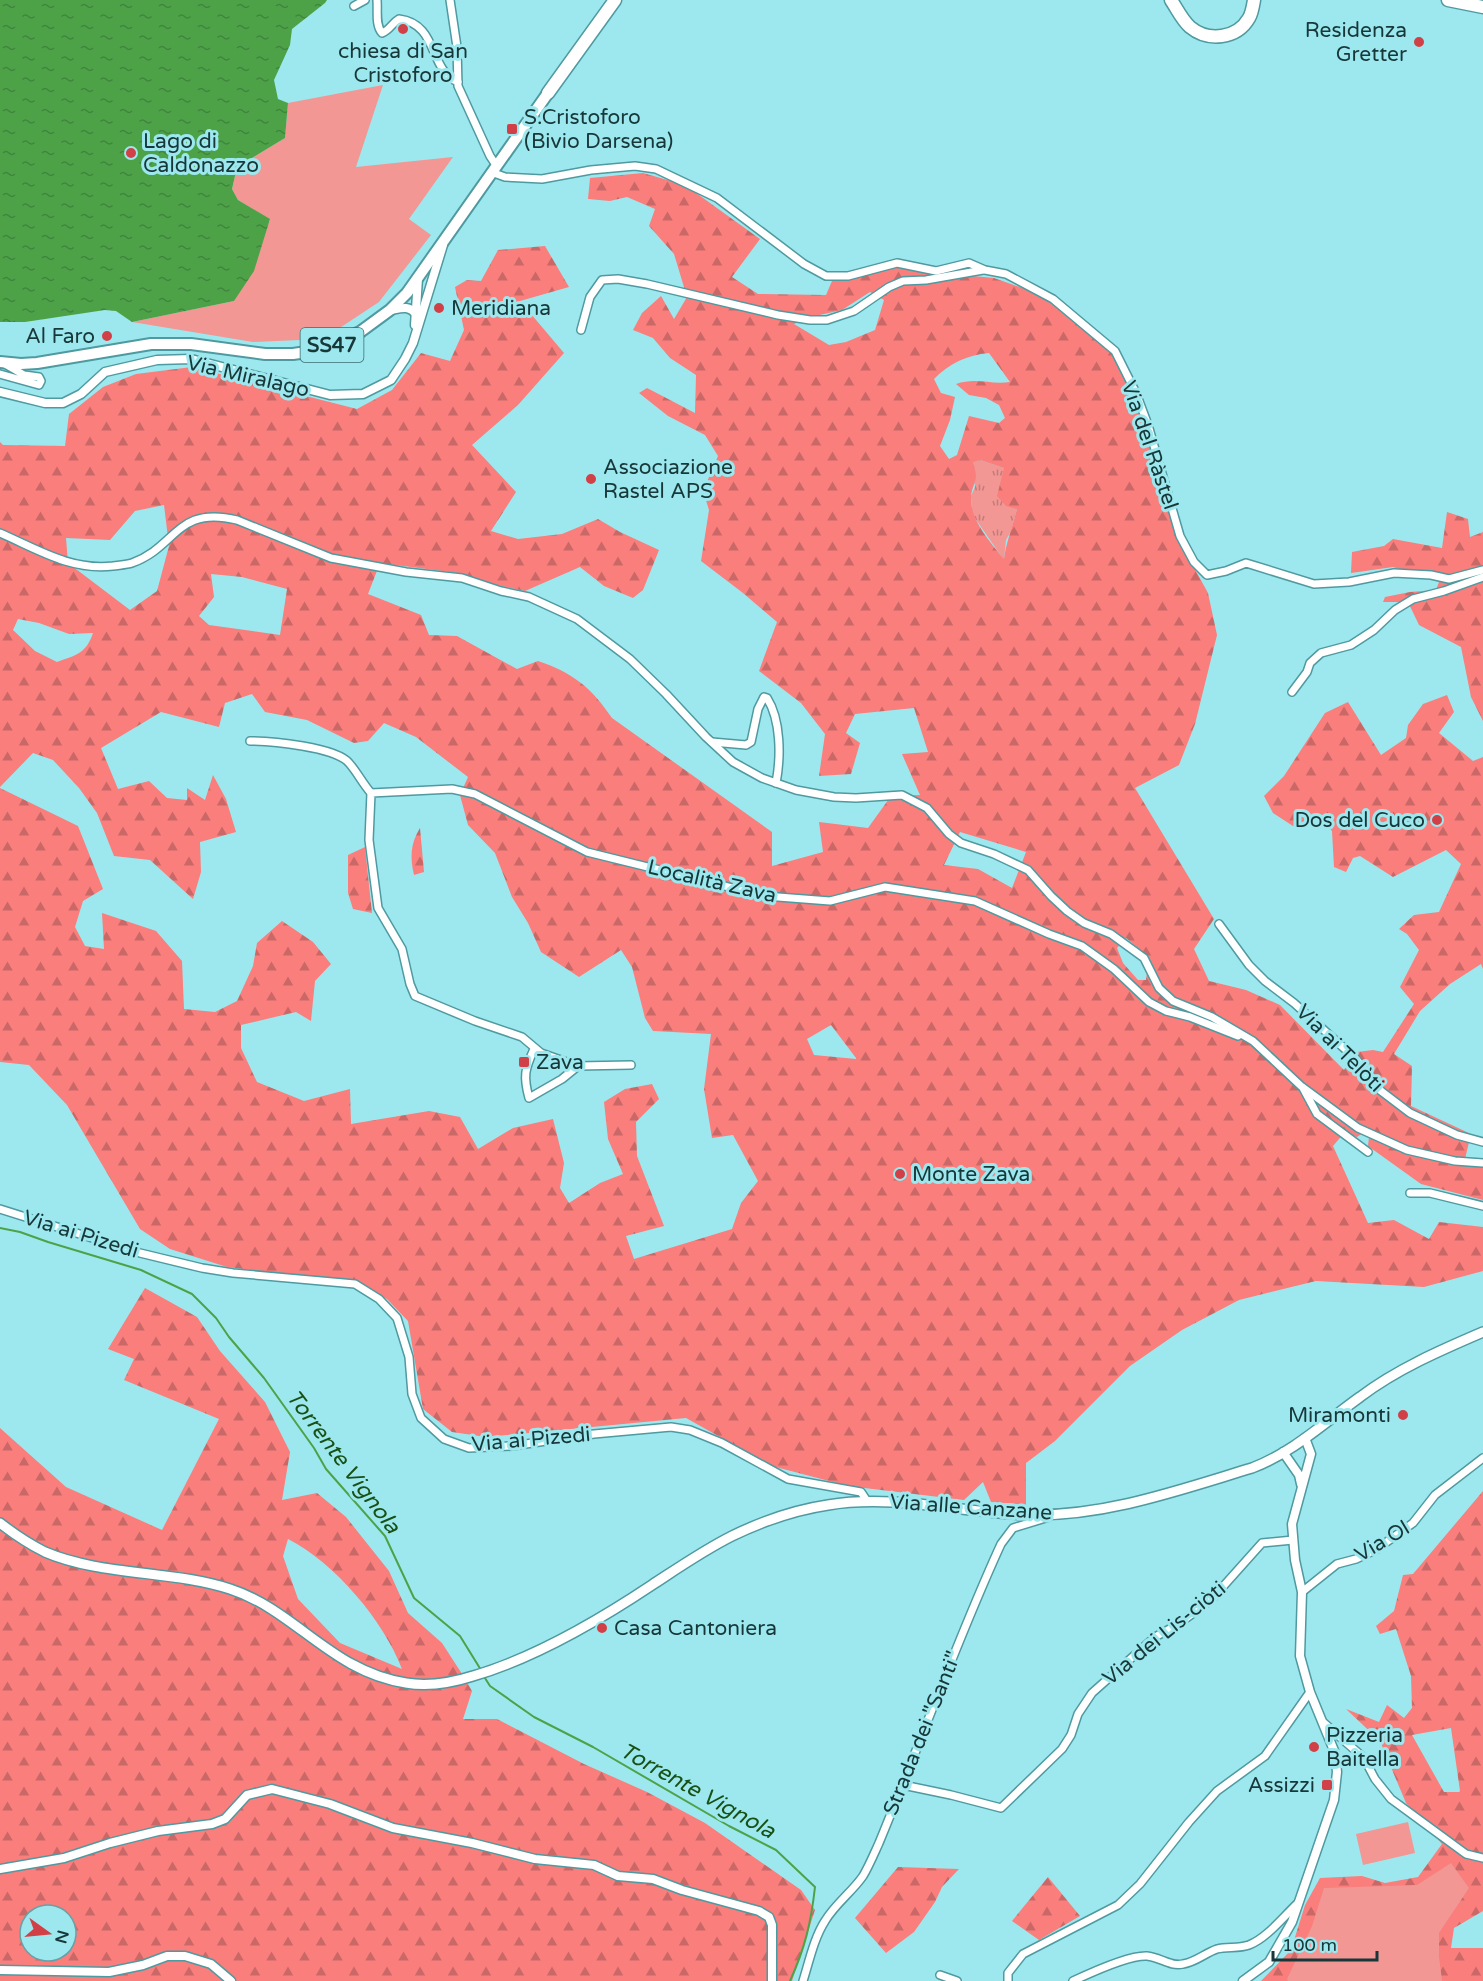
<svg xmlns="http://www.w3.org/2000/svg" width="1483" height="1981" font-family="'Varela Round',sans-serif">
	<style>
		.grass { fill: url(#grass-tufts) }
		.forest { fill: url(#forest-firs); fill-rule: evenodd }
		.park { fill: #f29794 }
		.water { fill: url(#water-ripples) }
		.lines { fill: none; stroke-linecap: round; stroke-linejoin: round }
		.stream { stroke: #4da248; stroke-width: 2 }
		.minor-casing { stroke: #4f9aa0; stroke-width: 10 }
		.tertiary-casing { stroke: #4f9aa0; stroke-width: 11 }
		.secondary-casing { stroke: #4f9aa0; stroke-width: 12 }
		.primary-casing { stroke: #4f9aa0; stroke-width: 14 }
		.trunk-casing { stroke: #4f9aa0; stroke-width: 15 }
		.minor { stroke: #fff; stroke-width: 7 }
		.tertiary { stroke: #fff; stroke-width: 8 }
		.secondary { stroke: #fff; stroke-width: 9 }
		.primary { stroke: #fff; stroke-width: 10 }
		.trunk { stroke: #fff; stroke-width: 12 }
		.poi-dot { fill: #d04046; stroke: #9ce8ee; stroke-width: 2 }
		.labels { text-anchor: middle; stroke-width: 6; stroke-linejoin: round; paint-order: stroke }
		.shield { fill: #9ce8ee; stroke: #3f6c6f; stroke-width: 1.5 }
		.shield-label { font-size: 20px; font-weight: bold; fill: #173739 }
		.poi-label { font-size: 21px; fill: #173739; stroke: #9ce8ee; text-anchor: start }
		.street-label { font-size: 21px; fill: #173739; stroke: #9ce8ee }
		.water-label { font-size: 22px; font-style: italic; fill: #185115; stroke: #9ce8ee }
	</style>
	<defs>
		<pattern id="grass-tufts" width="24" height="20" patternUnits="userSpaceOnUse" patternTransform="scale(1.5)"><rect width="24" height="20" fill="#f29794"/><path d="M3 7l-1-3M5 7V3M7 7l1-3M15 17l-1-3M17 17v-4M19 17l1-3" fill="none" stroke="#c37c7a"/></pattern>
		<pattern id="forest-firs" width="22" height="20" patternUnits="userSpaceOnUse" patternTransform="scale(1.5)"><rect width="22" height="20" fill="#f97e7c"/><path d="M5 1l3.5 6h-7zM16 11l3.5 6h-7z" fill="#c96867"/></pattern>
		<pattern id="water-ripples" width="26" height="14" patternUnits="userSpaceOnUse" patternTransform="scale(1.5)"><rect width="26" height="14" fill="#4da248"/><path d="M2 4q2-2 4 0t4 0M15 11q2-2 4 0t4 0" fill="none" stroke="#3f853d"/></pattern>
	</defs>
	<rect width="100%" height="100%" fill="#9ce8ee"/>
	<path class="grass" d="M 980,460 L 1004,468 L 1017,509 L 1011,531 L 1006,540 L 1004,560 L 972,514 L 971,496 L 975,487 L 973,461 Z"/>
	<g class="forest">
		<path d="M 643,173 L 685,185 L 760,239 L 732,277 L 758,294 L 826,295 L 832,281 L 902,265 L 930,272 L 994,278 L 1045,296 L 1113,351 L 1144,423 L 1170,514 L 1181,544 L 1208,593 L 1217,635 L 1195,724 L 1179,765 L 1135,788 L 1214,919 L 1194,949 L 1209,981 L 1246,990 L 1280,1005 L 1344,1070 L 1357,1052 L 1373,1050 L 1383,1052 L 1414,1004 L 1400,987 L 1419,950 L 1407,934 L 1399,929 L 1414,915 L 1439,912 L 1461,864 L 1446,850 L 1393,877 L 1360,856 L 1353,858 L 1346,872 L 1334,867 L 1332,831 L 1318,817 L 1293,826 L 1273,813 L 1264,796 L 1284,776 L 1325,713 L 1348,702 L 1381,755 L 1406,738 L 1408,725 L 1423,704 L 1447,695 L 1454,712 L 1439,733 L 1473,761 L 1483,757 L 1483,969 L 1481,964 L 1450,984 L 1420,1011 L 1394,1054 L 1412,1066 L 1411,1106 L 1471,1134 L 1464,1163 L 1483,1165 L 1483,1200 L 1421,1184 L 1368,1146 L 1370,1128 L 1357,1137 L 1344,1133 L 1333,1146 L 1368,1223 L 1394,1220 L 1429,1239 L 1439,1222 L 1483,1227 L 1483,1271 L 1424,1287 L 1316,1281 L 1239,1300 L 1182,1330 L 1130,1366 L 1055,1441 L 1026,1463 L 1026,1505 L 991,1502 L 983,1482 L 964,1500 L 848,1486 L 772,1466 L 686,1418 L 486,1437 L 452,1432 L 423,1409 L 408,1321 L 387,1299 L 341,1281 L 227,1267 L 170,1249 L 140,1229 L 67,1105 L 29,1065 L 0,1062 L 0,788 L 78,826 L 103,889 L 83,901 L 75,927 L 85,946 L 104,949 L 102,913 L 156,931 L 182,961 L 184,1009 L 215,1012 L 237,1001 L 253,966 L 257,943 L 282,921 L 313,942 L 331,964 L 315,981 L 311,1021 L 296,1012 L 241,1025 L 241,1048 L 257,1082 L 304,1101 L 350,1089 L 351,1124 L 429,1111 L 460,1117 L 478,1149 L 513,1128 L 553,1119 L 564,1163 L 560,1188 L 569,1203 L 600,1183 L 623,1174 L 608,1139 L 604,1102 L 625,1089 L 652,1084 L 659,1099 L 636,1122 L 637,1156 L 664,1226 L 626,1236 L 634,1259 L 732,1229 L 741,1203 L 758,1181 L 733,1135 L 712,1138 L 704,1089 L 711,1034 L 653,1031 L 645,1018 L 632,967 L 621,950 L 579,977 L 541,952 L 528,923 L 512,897 L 495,853 L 468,825 L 460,795 L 468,777 L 416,737 L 384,723 L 368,741 L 354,743 L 307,720 L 265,712 L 252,694 L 225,703 L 219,727 L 161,712 L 101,748 L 118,789 L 149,781 L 167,798 L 187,800 L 187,788 L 205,800 L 213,775 L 226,799 L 236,832 L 200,842 L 201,872 L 193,899 L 150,860 L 114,856 L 97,813 L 79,788 L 53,760 L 33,753 L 0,787 L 0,442 L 3,445 L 65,446 L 69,414 L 103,387 L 136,374 L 192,367 L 357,409 L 392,390 L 421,353 L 450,361 L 464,330 L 455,287 L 467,280 L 481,281 L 498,250 L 545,246 L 569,287 L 520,301 L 564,353 L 518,405 L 472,445 L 516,492 L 491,531 L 518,539 L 562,534 L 598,519 L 620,532 L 659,550 L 643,590 L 633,598 L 604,586 L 580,567 L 525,591 L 492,584 L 458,573 L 380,563 L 368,594 L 421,615 L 429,635 L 457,636 L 517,669 L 538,661 C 573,673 591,687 612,718 L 772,832 L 772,866 L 823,852 L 819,822 L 868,828 L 891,796 L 920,795 L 902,754 L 928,752 L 914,708 L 855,714 L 846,733 L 860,743 L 851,774 L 819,776 L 825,734 L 801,703 L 759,671 L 777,622 L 743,593 L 701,561 L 709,510 L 703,491 L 718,456 L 705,435 L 668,416 L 639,393 L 647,388 L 695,413 L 696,375 L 670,358 L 653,338 L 633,330 L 642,313 L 661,296 L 674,319 L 687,297 L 674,254 L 649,226 L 655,209 L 627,197 L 610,201 L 588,199 L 590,178 ZM 870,292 L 884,300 L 875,330 L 846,342 L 829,345 L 794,324 L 815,316 L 842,310 ZM 989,353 L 1010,382 C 990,385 976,377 956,384 L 969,395 L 986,398 L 999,405 L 1005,418 L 999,423 L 969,416 L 957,455 L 949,459 L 940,446 L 950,420 L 955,397 L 941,393 L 934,379 C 950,363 967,355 989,353 ZM 980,460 L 1004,468 L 997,496 L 1006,506 L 1017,509 C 1013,526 1006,542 1004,559 C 991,543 970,520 971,498 C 972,481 980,484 973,462 ZM 164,505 L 169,546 L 157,591 L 130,610 L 68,563 L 66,538 L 110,540 L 135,511 ZM 211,574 L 242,577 L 287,589 L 280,635 L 209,625 L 199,616 L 214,597 ZM 18,619 L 39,623 L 69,634 L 93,633 C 86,654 76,655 57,662 L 35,651 L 13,630 ZM 960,832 L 1026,852 L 1012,888 L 978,869 L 944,865 ZM 1126,938 L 1149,957 L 1146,980 L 1138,980 L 1123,963 L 1117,948 ZM 831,1025 L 856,1058 L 856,1059 L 814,1055 L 807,1039 Z"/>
		<path d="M 1447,512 L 1468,519 L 1470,537 L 1483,532 L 1483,721 L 1471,697 L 1461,647 L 1419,625 L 1408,602 L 1383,602 L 1385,597 L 1410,592 L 1436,590 L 1439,582 L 1393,567 L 1351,573 L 1352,552 L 1384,546 L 1393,539 L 1442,548 Z"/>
		<path d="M 420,828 L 424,872 L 414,875 C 410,858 410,844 420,828 Z"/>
		<path d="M 365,847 L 372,913 L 353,909 L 348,893 L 348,855 Z"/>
		<path d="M 145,1288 L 197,1317 L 220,1351 L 265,1402 L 290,1452 L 282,1500 L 317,1493 L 346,1517 L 389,1571 L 408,1613 L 442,1643 L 464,1677 L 433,1682 L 406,1681 L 351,1663 L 245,1592 L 73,1559 L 46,1550 L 0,1520 L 0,1428 L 66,1487 L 162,1530 L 219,1419 L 124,1380 L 134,1359 L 108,1349 ZM 288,1539 C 334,1562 384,1621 402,1669 L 340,1643 L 298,1599 L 283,1556 Z"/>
		<path d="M 1483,1491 L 1483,1911 L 1454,1928 L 1451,1948 L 1483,1948 L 1483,1981 L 1261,1981 L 1291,1950 L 1305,1905 L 1320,1878 L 1362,1876 L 1385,1883 L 1418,1877 L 1442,1844 L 1406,1803 L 1380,1741 L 1346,1709 L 1379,1722 L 1387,1705 L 1404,1718 L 1412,1708 L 1411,1676 L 1396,1629 L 1380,1634 L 1376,1626 L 1394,1611 L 1403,1575 L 1413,1574 ZM 1451,1728 L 1460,1791 L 1459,1792 L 1444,1792 L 1412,1735 Z"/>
		<path d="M 0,1526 L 45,1554 L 213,1586 L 272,1612 L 327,1653 L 405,1685 L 466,1681 L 472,1691 L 463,1719 L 497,1719 L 584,1764 L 647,1792 L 705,1823 L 801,1890 L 815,1910 L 792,1981 L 0,1981 ZM 30,1915 L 66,1915 L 66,1951 L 30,1951 Z"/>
		<path d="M 898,1867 L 959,1869 L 942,1887 L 935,1902 L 914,1932 L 886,1953 L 855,1918 Z"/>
		<path d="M 1048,1877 L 1080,1916 L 1039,1940 L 1012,1921 Z"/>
	</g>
	<g class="park">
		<path d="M 383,85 L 356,167 L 453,157 L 409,219 L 431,235 L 379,302 L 323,339 L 253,342 L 132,322 L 234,301 L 270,220 L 238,200 L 232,189 L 237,167 L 285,138 L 288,103 Z"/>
		<path d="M 1408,1822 L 1415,1853 L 1363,1865 L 1356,1834 Z"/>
		<path d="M 1451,1863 L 1469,1888 L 1439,1933 L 1439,1956 L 1442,1981 L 1288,1981 L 1287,1979 L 1312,1926 L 1324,1888 L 1417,1885 Z"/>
	</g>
	<path class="water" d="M 0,0 L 327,0 L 325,3 L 292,29 L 290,45 L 274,80 L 278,99 L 288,103 L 285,138 L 237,167 L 232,189 L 238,200 L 270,219 L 254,271 L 234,301 L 132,322 L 116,311 L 105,310 L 25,322 L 0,322 Z"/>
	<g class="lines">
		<g class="stream">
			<path d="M 0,1228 L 20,1232 L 48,1242 L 141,1270 L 192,1294 L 216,1318 L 229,1337 L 264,1378 L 314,1448 L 326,1469 L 385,1536 L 414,1598 L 460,1636 L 481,1670"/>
			<path d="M 483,1675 L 490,1686 L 534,1717 L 593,1747 L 729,1826 L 776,1850 L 815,1887 C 811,1923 805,1948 790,1981"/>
		</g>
		<defs>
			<g id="minor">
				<path d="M 377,0 C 378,11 375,25 382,33 C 390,30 392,23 399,19 C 439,24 428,70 458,82"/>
				<path d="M 450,0 L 457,47 L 458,86 L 490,156 L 496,165"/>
				<path d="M 354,6 L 365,0"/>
				<path d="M 491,172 L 505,177 L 542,179 L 591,170 L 635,166 L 656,169 L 717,198 L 804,264 L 826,276 L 848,276 L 897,263 L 936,271 L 969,263 L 985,270 L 1006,274 L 1053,299 L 1115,351 L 1136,393 L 1148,425 L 1180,536 L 1194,562 L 1207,575 L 1226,571 L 1246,563 L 1314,584 L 1349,582 L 1394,573 L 1431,575 L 1449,579 L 1483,570"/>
				<path d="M 581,330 L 590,297 L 602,280 L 618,279 L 647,284 L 778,315 L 810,320 L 827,320 L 854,311 L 889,287 L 903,281 L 926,280 L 983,270"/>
				<path d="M 0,374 L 39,385 L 41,381 L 39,377 L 24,375 L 5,364"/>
				<path d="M 0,533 C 37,549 71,571 113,566 C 119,565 126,565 132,563 C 177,547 176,505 237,520 L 331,558 L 406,572 L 462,578 L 501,591 L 529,597 L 577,619 L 630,659 L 666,694 L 706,737 L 733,762 L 762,778 L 796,790 L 834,797 L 856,798 L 902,795 L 927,808 L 949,834 L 961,843 L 994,854 L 1028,870 L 1051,896 L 1067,911 L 1084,923 L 1111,934 L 1144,958 L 1159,988 L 1173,1001 L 1212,1017 L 1253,1041 L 1301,1086 L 1358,1128 L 1407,1150 L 1455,1161 L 1483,1163"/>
				<path d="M 1292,692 L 1307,672 L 1310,663 L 1321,653 L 1351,645 L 1374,630 L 1395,610 L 1413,599 L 1444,591 L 1483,577"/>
				<path d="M 250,741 C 271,741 336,747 349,763 C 357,772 363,784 371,793"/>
				<path d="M 712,742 L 746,745 L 751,742 L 758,709 L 764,697 L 767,698 C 781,720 781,757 776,783"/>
				<path d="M 1219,924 L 1249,965 L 1265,981 L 1294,1003 L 1356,1059 L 1381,1091 L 1410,1113 L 1457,1135 L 1483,1142"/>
				<path d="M 534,1049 C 525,1069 523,1076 529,1098 L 562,1079 L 578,1066 L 631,1065"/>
				<path d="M 578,1066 L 541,1053 L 522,1037 L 475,1021 L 415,996 L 410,984 L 402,949 L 378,908 L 369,840 L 371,793 L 452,789 L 475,794 L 587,852 L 765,896 L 830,901 L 885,887 L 975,901 L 1049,934 L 1082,946 L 1114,969 L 1149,1002 L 1166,1011 L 1190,1017 L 1238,1036"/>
				<path d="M 1303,1088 L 1317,1114 L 1368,1152"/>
				<path d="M 1410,1193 L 1430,1193 L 1483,1206"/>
				<path d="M 0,1209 L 140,1253 L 202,1268 L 233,1273 L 355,1284 L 379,1299 L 397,1318 L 409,1357 L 412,1394 L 421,1418 L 444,1439 L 469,1448 L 512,1446 L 594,1434 L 671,1427 L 690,1430 L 722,1443 L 788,1479 L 861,1492 L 867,1501"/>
				<path d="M 1302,1592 L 1337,1564 L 1356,1559 L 1377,1549 L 1413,1523 L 1435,1495 L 1483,1458"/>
				<path d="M 1324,1723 L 1364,1758 L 1375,1779 L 1391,1799 L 1466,1854 L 1483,1858"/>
				<path d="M 903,1785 L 951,1795 L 1001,1808 L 1062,1749 L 1071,1735 L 1078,1714 L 1092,1693 L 1155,1637 L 1177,1625 L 1211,1600 L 1262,1543 L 1293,1540"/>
				<path d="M 940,1975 L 957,1981"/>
				<path d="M 803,1981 C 809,1962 814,1938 825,1921 C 835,1904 852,1892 863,1876 C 869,1866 874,1854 879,1843 C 920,1744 956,1642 1001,1544 L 1013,1528 L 1049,1517"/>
				<path d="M 1008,1981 L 1008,1973 L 1023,1954 L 1118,1905 L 1140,1884 L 1189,1822 L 1217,1791 L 1265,1756 L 1310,1692"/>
				<path d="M 1073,1981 C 1090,1973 1129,1955 1147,1956 C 1160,1957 1170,1967 1183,1964 C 1196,1962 1205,1953 1217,1949 C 1227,1946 1238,1949 1249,1945 C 1267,1938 1283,1917 1298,1903"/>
			</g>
			<g id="tertiary">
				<path d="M 391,310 C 401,308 409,305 416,314"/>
				<path d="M 415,325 L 418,278"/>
				<path d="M 0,392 L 45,403 L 63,403 L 81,394 L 105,372 L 157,360 L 191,359 L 330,395 L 363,394 L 391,380 L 405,359 L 413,343 L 443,245"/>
				<path d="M 1283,1452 L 1299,1475 L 1301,1484"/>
				<path d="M 0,1869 L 64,1858 L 110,1843 L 158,1831 L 212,1824 L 225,1819 L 247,1795 L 272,1789 L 330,1804 L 393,1828 L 472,1843 L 535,1859 L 594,1865 L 618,1876 L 653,1879 L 682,1890 L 759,1911 L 769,1917 L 772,1925 L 772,1981"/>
				<path d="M 0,1970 L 109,1972 L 143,1965 L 167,1956 L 185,1956 L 211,1964 L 231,1981"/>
				<path d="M 1243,1981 L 1269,1962 L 1292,1922 L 1334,1800 L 1337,1772 L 1335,1753 L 1310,1692 L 1300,1656 L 1302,1592 L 1295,1560 L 1292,1524 L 1311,1454 L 1305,1438"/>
			</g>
			<path id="secondary" d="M 0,1523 C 14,1534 29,1544 45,1552 C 101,1576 172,1570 230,1589 C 295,1610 332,1672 406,1683 C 428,1687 451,1683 473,1676 C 535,1658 598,1621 652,1585 C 678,1568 704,1550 732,1536 C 763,1521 794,1510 828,1505 C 895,1494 962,1513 1029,1515 C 1107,1516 1179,1490 1252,1468 C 1292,1453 1325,1422 1360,1397 C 1397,1369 1441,1350 1483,1332"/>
			<path id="primary" d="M 0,362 L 21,364 L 37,363 L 151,344 L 191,344 L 265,354 L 293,354 L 320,350 L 360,332 L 390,310 L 407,293 L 548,93"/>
			<g id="trunk">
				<path d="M 1171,0 C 1177,9 1182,20 1190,27 C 1208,42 1237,39 1249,18 C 1252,13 1253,6 1254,0"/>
				<path d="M 1448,0 L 1483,7"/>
				<path d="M 548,93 L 615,0"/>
			</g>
		</defs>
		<use href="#minor" class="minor-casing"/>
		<use href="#tertiary" class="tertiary-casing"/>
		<use href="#secondary" class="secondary-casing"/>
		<use href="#primary" class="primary-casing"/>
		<use href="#trunk" class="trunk-casing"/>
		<use href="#minor" class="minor"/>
		<use href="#tertiary" class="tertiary"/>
		<use href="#secondary" class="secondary"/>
		<use href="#primary" class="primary"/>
		<use href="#trunk" class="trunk"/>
	</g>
	<g class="poi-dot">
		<circle cx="403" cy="29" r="6"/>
		<circle cx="1419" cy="42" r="6"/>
		<rect x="506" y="123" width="12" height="12" rx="3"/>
		<circle cx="131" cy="153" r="6"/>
		<circle cx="439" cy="308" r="6"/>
		<circle cx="107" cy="336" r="6"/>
		<circle cx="591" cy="479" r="6"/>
		<circle cx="1437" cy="820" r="6"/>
		<rect x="518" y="1056" width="12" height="12" rx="3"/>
		<circle cx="900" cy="1174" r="6"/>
		<circle cx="1403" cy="1415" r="6"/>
		<circle cx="602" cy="1628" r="6"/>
		<circle cx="1314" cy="1747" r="6"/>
		<rect x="1321" y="1779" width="12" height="12" rx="3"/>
	</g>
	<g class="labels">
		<rect class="shield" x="300.5" y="328" width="63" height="34" rx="4.5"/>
		<g class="shield-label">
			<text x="332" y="352">SS47</text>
		</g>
		<g class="poi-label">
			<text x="1407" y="37" text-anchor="end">Residenza<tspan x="1407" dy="24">Gretter</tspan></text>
			<text x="403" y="58" text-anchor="middle">chiesa di San<tspan x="403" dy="24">Cristoforo</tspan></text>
			<text x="524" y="124">S.Cristoforo<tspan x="524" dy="24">(Bivio Darsena)</tspan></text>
			<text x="143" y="148">Lago di<tspan x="143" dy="24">Caldonazzo</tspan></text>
			<text x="451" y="315">Meridiana</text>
			<text x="95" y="343" text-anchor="end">Al Faro</text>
			<text x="603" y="474">Associazione<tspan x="603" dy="24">Rastel APS</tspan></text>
			<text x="1425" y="827" text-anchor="end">Dos del Cuco</text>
			<text x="536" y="1069">Zava</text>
			<text x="912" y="1181">Monte Zava</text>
			<text x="1391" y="1422" text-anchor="end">Miramonti</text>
			<text x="614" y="1635">Casa Cantoniera</text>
			<text x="1326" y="1742">Pizzeria<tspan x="1326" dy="24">Baitella</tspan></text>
			<text x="1315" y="1792" text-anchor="end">Assizzi</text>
		</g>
		<g class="street-label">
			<text transform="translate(248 376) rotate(13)" y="7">Via Miralago</text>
			<text transform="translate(1150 445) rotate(71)" y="7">Via del Ràstel</text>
			<text transform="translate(712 881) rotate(13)" y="7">Località Zava</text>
			<text transform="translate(1340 1048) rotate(45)" y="7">Via ai Telòti</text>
			<text transform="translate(81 1234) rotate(17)" y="7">Via ai Pizedi</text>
			<text transform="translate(531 1439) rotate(-5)" y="7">Via ai Pizedi</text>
			<text transform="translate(971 1507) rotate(4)" y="7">Via alle Canzane</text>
			<text transform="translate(1382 1541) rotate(-31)" y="7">Via Ol</text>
			<text transform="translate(1164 1633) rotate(-39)" y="7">Via dei Lis-ciòti</text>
			<text transform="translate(922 1733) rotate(-68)" y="7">Strada dei "Santi"</text>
		</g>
		<g class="water-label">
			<text transform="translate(344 1461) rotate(53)" y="8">Torrente Vignola</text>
			<text transform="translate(698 1790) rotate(29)" y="8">Torrente Vignola</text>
		</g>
	</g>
	<g transform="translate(48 1933) rotate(105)"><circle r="28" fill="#9ce8ee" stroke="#67a1a6" stroke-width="1.5"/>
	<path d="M0-4.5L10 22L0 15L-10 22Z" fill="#d04046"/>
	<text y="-9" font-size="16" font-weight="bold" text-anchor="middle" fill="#173739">N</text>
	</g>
	<path d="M1273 1951v9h104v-9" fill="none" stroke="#173739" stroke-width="3"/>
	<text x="1282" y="1951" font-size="18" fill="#173739" stroke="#9ce8ee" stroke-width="4.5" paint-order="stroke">100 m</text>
</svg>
